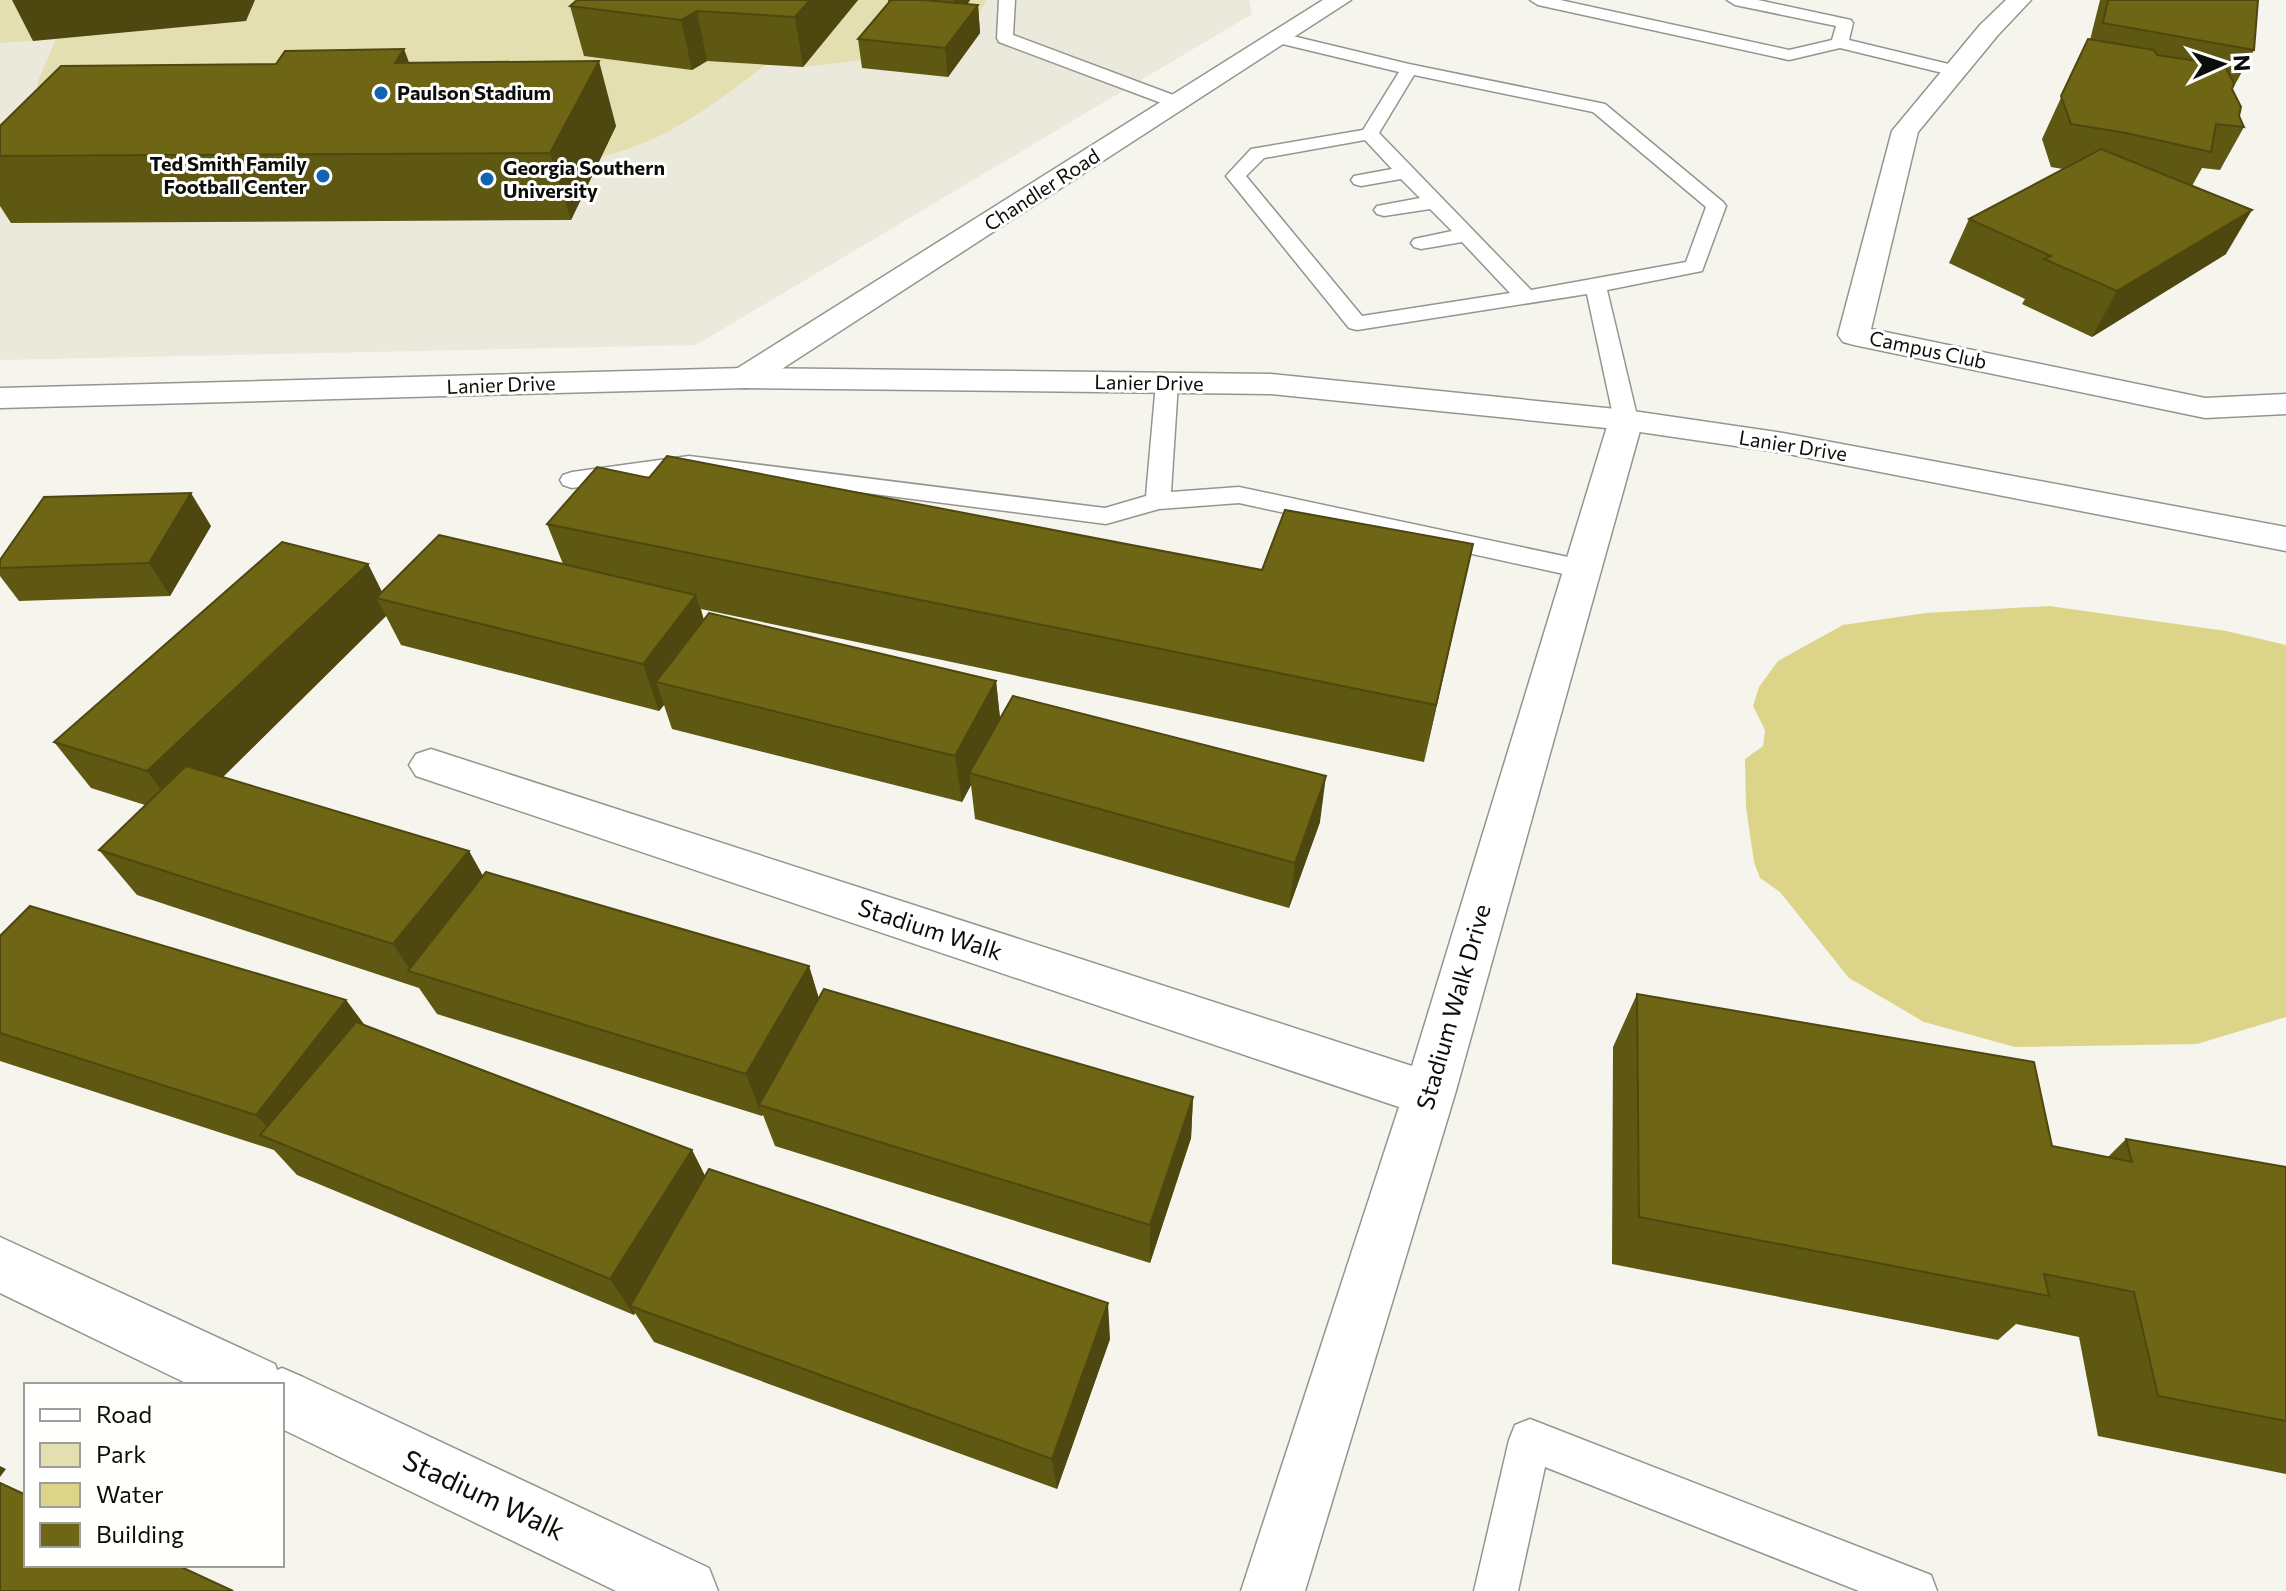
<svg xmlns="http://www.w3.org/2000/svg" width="2286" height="1591" font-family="Commissioner,sans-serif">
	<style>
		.built { fill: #eae9db }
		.green { fill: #e4dfb1 }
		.water { fill: #dcd488 }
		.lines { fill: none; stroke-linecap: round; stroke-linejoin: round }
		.lane-casing { stroke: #95958f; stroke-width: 3 }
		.street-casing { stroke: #95958f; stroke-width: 3 }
		.secondary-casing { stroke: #95958f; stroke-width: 3 }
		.lane { fill: #fff; fill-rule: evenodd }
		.street { fill: #fff; fill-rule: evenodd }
		.secondary { fill: #fff; fill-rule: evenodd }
		.wall { fill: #5f5812 }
		.shaded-wall { fill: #4e470f }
		.building { fill: #6f6615; stroke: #4e470f; stroke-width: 2 }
		.poi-dot { fill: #1264b3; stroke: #fffffe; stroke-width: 3 }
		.labels { text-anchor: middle; stroke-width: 6; stroke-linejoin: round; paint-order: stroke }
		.far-poi-label { font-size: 20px; font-weight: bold; fill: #0c0c0a; stroke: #fffffe; text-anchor: start }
		.far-street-label { font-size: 20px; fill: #0c0c0a; stroke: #fffffe }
		.street-label { font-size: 24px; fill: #0c0c0a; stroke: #fffffe }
		.near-street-label { font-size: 28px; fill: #0c0c0a; stroke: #fffffe }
	</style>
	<rect width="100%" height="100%" fill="#f5f4ed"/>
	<path class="built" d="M 0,0 L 1249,0 L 1252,14 L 696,345 L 0,360 Z"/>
	<path class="green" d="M 0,0 L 987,0 L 957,49 L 803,67 L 789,45 C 747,80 702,116 653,139 C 620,154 582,162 547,171 L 35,106 L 38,81 L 56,39 L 0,43 Z"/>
	<path class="water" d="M 2049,606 L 2226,631 L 2286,645 L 2286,1017 L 2197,1044 L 2015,1047 L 1924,1022 L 1849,978 L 1780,892 L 1760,878 L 1754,862 L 1746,807 L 1745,759 L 1763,746 L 1765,730 L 1753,706 L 1759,687 L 1778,661 L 1843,625 L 1926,613 Z"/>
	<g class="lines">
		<defs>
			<g id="lane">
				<path d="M 999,0 L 1015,0 L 1013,35 L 1184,99 L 1187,103 L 1178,108 L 1172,107 L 999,42 L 997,38 Z"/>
				<path d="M 1530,0 L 1560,0 L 1789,50 L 1832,40 L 1836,26 L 1735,5 L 1727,0 L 1758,0 L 1851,20 L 1853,23 L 1849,40 L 1961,67 L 1964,71 L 1955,76 L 1840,48 L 1789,60 L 1538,5 Z"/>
				<path d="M 1280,33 L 1409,64 L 1605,104 L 1723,202 L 1726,206 L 1702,271 L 1607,290 L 1638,420 L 1634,425 L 1618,425 L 1614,420 L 1587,294 L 1357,330 L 1349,328 L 1226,176 L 1251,149 L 1363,130 L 1399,72 L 1274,42 L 1272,38 ZM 1414,75 L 1593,112 L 1706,207 L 1686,262 L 1531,290 L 1379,133 ZM 1365,140 L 1392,169 L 1354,176 L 1351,180 L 1354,184 L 1361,186 L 1401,179 L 1420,198 L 1377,206 L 1374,210 L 1377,214 L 1384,216 L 1430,209 L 1452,231 L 1414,239 L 1411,243 L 1414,247 L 1421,249 L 1462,242 L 1510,293 L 1362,316 L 1246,176 L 1264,158 Z"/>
				<path d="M 1167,376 L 1175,378 L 1178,383 L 1171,492 L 1239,487 L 1582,560 L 1591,563 L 1595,569 L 1591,575 L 1582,578 L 1239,503 L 1159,509 L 1106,524 L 689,470 L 572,488 L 563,485 L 560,480 L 563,475 L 572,472 L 689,456 L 1105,508 L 1146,496 L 1156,383 L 1159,378 Z"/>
				<path d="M 1530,1419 L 1931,1575 L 1937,1591 L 1859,1591 L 1545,1467 L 1518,1591 L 1474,1591 L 1509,1440 L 1515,1425 Z"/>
			</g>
			<g id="street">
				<path d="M 1323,0 L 1351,0 L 757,385 L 745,388 L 733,385 L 728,378 L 733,371 Z"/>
				<path d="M 2006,0 L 2031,0 L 1998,35 L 1918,132 L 1871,329 L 2205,398 L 2286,394 L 2286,414 L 2205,418 L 1854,345 L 1843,342 L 1838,335 L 1892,131 L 1980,25 Z"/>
				<path d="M 1626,410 L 1638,413 L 1643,420 L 1455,1094 L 1305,1591 L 1241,1591 L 1399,1107 L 416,776 L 409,765 L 416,754 L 431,749 L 1412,1066 L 1609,420 L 1614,413 Z"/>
				<path d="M 0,1237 L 275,1364 L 277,1370 L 282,1368 L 303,1377 L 709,1568 L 718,1591 L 616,1591 L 282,1429 L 282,1385 L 190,1385 L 0,1293 Z"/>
			</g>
			<path id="secondary" d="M 745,368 L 1271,374 L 1626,410 L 1783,433 L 2286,527 L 2286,551 L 1783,453 L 1626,430 L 1271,394 L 745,388 L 0,408 L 0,388 Z"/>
		</defs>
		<use href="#lane" class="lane-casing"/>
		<use href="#street" class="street-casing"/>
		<use href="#secondary" class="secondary-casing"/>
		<use href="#lane" class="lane"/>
		<use href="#street" class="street"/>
		<use href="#secondary" class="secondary"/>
	</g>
	<g class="wall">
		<path d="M 577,0 L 858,0 L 803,67 L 707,61 L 692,70 L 584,56 L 570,6 Z"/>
		<path d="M 888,0 L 970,0 L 967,4 L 978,5 L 980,33 L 948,77 L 862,68 L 858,39 L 888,3 Z"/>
		<path d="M 2100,0 L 2258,0 L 2254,50 L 2232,90 L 2239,116 L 2244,127 L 2220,170 L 2202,168 L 2192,186 L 2226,254 L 2092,337 L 2022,304 L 2025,299 L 1949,263 L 1969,219 L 2063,169 L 2051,167 L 2042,139 L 2088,39 L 2090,40 Z"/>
		<path d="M 410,63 L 616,126 L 571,220 L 11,223 L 0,206 L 0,126 Z"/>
		<path d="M 649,478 L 1262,570 L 1460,602 L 1424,762 L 701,609 L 704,620 L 996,681 L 1000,719 L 1320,822 L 1289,908 L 975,819 L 971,785 L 962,802 L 672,729 L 664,705 L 659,711 L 401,645 L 386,616 L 223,777 L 469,851 L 483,876 L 809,966 L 819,999 L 1193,1097 L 1191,1138 L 1150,1263 L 775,1146 L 763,1115 L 762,1116 L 437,1014 L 419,988 L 137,895 L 99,850 L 145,805 L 91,788 L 54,742 L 368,564 L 382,592 L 563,564 L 547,524 Z"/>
		<path d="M 211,526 L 170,596 L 19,601 L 0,576 L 0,560 Z"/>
		<path d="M 0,936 L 346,1000 L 365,1026 L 692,1150 L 705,1176 L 1110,1339 L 1057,1489 L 654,1342 L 635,1313 L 634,1315 L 297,1175 L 274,1150 L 0,1061 Z"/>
		<path d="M 1637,994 L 2052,1146 L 2108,1157 L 2126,1139 L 2286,1167 L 2286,1474 L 2098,1436 L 2079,1337 L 2016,1324 L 1998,1340 L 1612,1264 L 1613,1047 Z"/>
	</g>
	<g class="shaded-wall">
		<path d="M 12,0 L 255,0 L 246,21 L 33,41 Z"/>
		<path d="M 810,0 L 858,0 L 803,67 L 795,17 Z"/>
		<path d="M 954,0 L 970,0 L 956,25 Z"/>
		<path d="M 978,5 L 980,33 L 948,77 L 945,48 Z"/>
		<path d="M 697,11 L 707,61 L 692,70 L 681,20 Z"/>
		<path d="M 404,49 L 428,113 L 395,63 Z"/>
		<path d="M 599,61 L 616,126 L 571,220 L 550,153 Z"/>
		<path d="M 2252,210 L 2226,254 L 2092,337 L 2117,291 Z"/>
		<path d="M 191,493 L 211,526 L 170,596 L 149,563 Z"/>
		<path d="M 1473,544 L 1460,602 L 1424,762 L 1436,705 Z"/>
		<path d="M 368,564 L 386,600 L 376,598 L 386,616 L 182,817 L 147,771 Z"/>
		<path d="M 696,595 L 710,642 L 656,682 L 664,705 L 659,711 L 643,664 Z"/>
		<path d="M 996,681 L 1001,727 L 969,773 L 971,785 L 962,802 L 955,756 Z"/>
		<path d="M 1326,776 L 1320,822 L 1289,908 L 1295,863 Z"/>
		<path d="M 469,851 L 494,896 L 411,971 L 393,944 Z"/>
		<path d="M 809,966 L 822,1009 L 759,1105 L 762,1116 L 746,1074 Z"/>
		<path d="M 346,1000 L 378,1043 L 282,1144 L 256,1115 Z"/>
		<path d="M 1193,1097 L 1191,1138 L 1150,1263 L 1150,1225 Z"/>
		<path d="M 692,1150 L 712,1190 L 630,1306 L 635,1313 L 634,1315 L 610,1279 Z"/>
		<path d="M 1108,1303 L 1110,1339 L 1057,1489 L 1052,1459 Z"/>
		<path d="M 0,1466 L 6,1469 L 0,1477 Z"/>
	</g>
	<g class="building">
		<path d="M 577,0 L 810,0 L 795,17 L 697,11 L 681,20 L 570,6 Z"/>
		<path d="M 891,0 L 923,0 L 978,5 L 945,48 L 858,39 Z"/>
		<path d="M 2108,0 L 2258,0 L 2254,50 L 2103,23 Z"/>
		<path d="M 2088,39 L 2154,50 L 2157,55 L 2224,65 L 2234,83 L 2232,89 L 2241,107 L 2239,116 L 2244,127 L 2216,124 L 2211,152 L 2126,133 L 2071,124 L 2061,96 Z"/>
		<path d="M 404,49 L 395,63 L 599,61 L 550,153 L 0,156 L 0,126 L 61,66 L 276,64 L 285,51 Z"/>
		<path d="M 2101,149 L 2252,210 L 2117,291 L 2044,259 L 2051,256 L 1969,219 Z"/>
		<path d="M 667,456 L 1262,570 L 1285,510 L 1473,544 L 1436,705 L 547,524 L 597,467 L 649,478 Z"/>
		<path d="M 191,493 L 149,563 L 0,568 L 0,560 L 44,497 Z"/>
		<path d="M 439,535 L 696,595 L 643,664 L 376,598 Z"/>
		<path d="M 282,542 L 368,564 L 147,771 L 54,742 Z"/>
		<path d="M 709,613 L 996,681 L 955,756 L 656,682 Z"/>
		<path d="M 1013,696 L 1326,776 L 1295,863 L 969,773 Z"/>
		<path d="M 186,766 L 469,851 L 393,944 L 99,850 Z"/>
		<path d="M 486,872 L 809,966 L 746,1074 L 408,971 Z"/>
		<path d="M 30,906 L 346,1000 L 256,1115 L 0,1033 L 0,936 Z"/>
		<path d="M 824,989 L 1193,1097 L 1150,1225 L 759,1105 Z"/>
		<path d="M 1637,994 L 2034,1062 L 2052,1146 L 2132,1162 L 2126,1139 L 2286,1167 L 2286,1421 L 2158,1396 L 2134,1292 L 2044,1274 L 2049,1296 L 1639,1217 Z"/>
		<path d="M 356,1022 L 692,1150 L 610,1279 L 260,1135 Z"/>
		<path d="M 709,1169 L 1108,1303 L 1052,1459 L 630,1306 Z"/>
		<path d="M 0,1483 L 26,1495 L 26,1565 L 177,1565 L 233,1591 L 0,1591 Z"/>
	</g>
	<g class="poi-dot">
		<circle cx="381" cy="93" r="8"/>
		<circle cx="323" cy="176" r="8"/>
		<circle cx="487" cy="179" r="8"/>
	</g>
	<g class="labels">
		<g class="far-poi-label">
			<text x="397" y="100">Paulson Stadium</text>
			<text x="307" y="171" text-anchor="end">Ted Smith Family<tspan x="307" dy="23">Football Center</tspan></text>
			<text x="503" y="175">Georgia Southern<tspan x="503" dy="23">University</tspan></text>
		</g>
		<g class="far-street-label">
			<text transform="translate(1042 190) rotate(-33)" y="7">Chandler Road</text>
			<text transform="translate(1928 350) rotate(12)" y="7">Campus Club</text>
			<text transform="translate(1149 383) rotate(1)" y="7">Lanier Drive</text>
			<text transform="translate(501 385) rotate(-2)" y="7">Lanier Drive</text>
			<text transform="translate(1793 446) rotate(9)" y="7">Lanier Drive</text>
		</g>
		<g class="street-label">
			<text transform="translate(930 930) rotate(18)" y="8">Stadium Walk</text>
			<text transform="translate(1454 1007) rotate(-74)" y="8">Stadium Walk Drive</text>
		</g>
		<g class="near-street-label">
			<text transform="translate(484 1495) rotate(25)" y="10">Stadium Walk</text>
		</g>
	</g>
	<rect x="24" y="1383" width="260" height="184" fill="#fffffe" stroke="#9e9e9c" stroke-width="2"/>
	<rect x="40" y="1409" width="40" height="12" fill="#ffffff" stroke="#9e9e9c" stroke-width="2"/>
	<text x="96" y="1423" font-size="24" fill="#0c0c0a">Road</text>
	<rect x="40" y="1443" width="40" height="24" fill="#e4dfb1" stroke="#9e9e9c" stroke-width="2"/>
	<text x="96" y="1463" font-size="24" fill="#0c0c0a">Park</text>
	<rect x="40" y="1483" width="40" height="24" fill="#dcd488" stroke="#9e9e9c" stroke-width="2"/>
	<text x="96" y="1503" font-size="24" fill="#0c0c0a">Water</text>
	<rect x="40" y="1523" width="40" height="24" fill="#6f6615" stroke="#9e9e9c" stroke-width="2"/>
	<text x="96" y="1543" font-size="24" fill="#0c0c0a">Building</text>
	<g transform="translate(2222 64) rotate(87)" stroke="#fffffe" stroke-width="6" paint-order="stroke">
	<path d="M0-6L14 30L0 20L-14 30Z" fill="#0c0c0a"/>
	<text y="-12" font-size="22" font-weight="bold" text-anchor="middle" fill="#0c0c0a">N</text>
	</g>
</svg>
